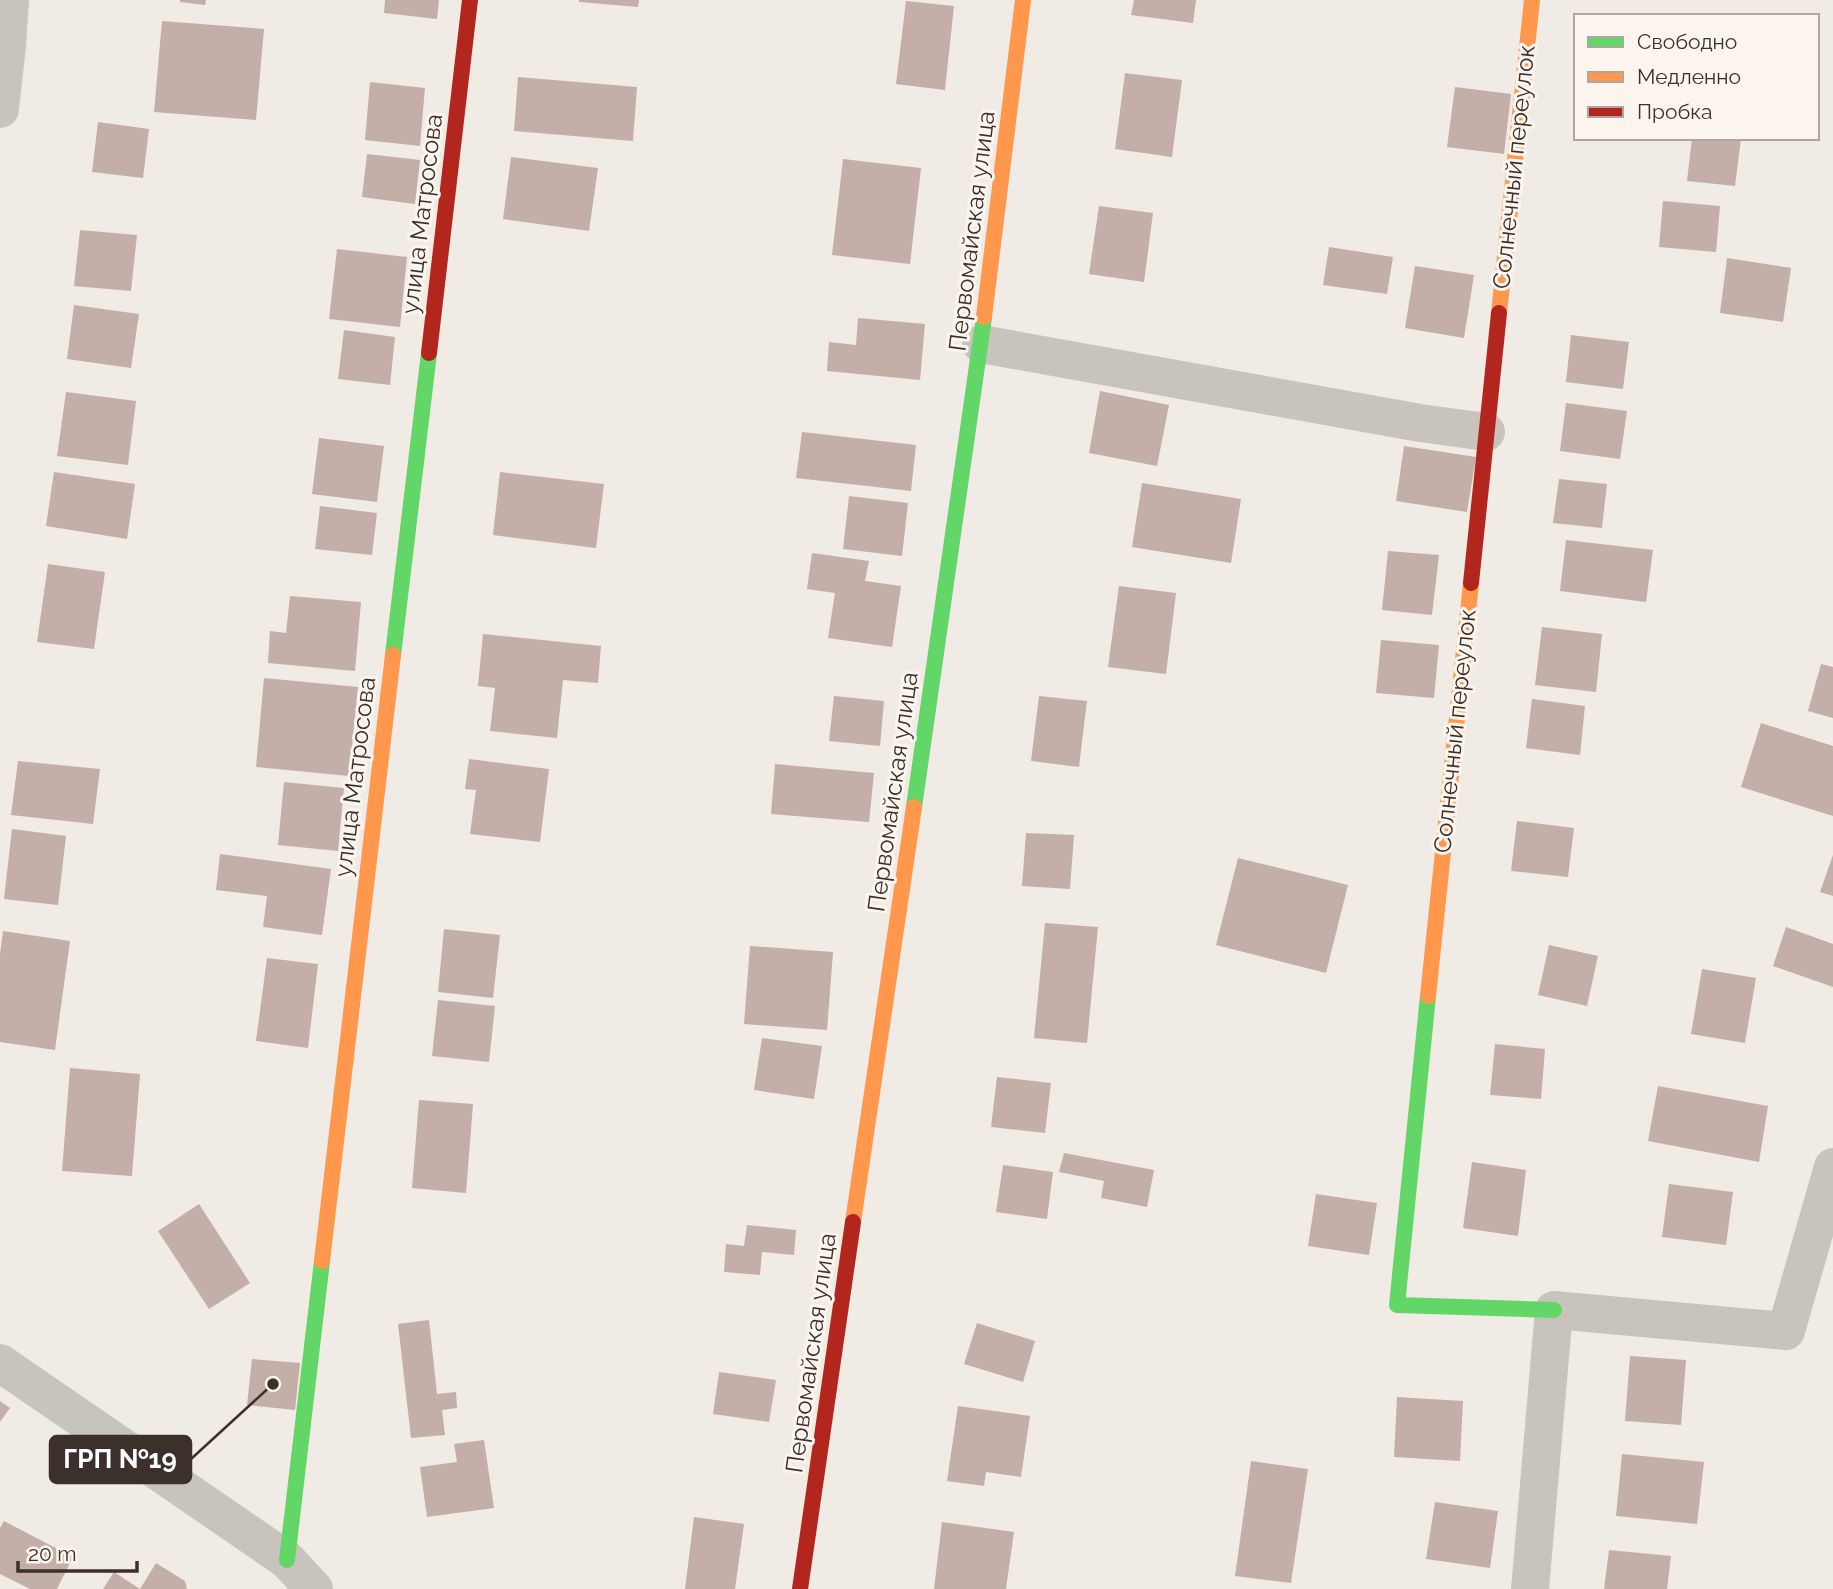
<svg xmlns="http://www.w3.org/2000/svg" width="1833" height="1589" font-family="Raleway,sans-serif">
	<style>
		.building { fill: #c3afa7 }
		.lines { fill: none; stroke-linecap: round; stroke-linejoin: round }
		.street { stroke: #c9c3be; stroke-width: 38 }
		.fast { stroke: #63d668; stroke-width: 16 }
		.slow { stroke: #ff974d; stroke-width: 16 }
		.jam { stroke: #b3261e; stroke-width: 16 }
		.labels { text-anchor: middle; stroke-width: 6; stroke-linejoin: round; paint-order: stroke }
		.street-label { font-size: 24px; fill: #3b302b; stroke: #fbf5ee }
		.leader { fill: none; stroke: #3b302b; stroke-width: 2.5 }
		.callout-dot { fill: #3b302b; stroke: #fbf5ee; stroke-width: 2.5 }
		.callout { fill: #3b302b; stroke: #3b302b; stroke-width: 2.5 }
		.callout-label { font-size: 26px; text-anchor: middle; font-weight: bold; fill: #fff }
	</style>
	<rect width="100%" height="100%" fill="#f0ebe5"/>
	<g class="building">
		<path d="M 180,0 L 206,0 L 205,5 L 180,2 Z"/>
		<path d="M 385,0 L 439,0 L 437,19 L 384,13 Z"/>
		<path d="M 579,0 L 639,0 L 638,7 L 579,2 Z"/>
		<path d="M 1134,0 L 1196,0 L 1193,23 L 1131,15 Z"/>
		<path d="M 906,1 L 954,6 L 945,90 L 896,84 Z"/>
		<path d="M 162,21 L 264,29 L 256,120 L 154,112 Z"/>
		<path d="M 1125,73 L 1182,80 L 1172,157 L 1115,149 Z"/>
		<path d="M 518,77 L 637,87 L 633,141 L 514,131 Z"/>
		<path d="M 370,82 L 425,88 L 420,146 L 365,140 Z"/>
		<path d="M 1455,87 L 1511,94 L 1504,154 L 1447,147 Z"/>
		<path d="M 98,122 L 149,129 L 143,178 L 92,172 Z"/>
		<path d="M 1692,138 L 1741,138 L 1735,186 L 1687,181 Z"/>
		<path d="M 367,154 L 420,160 L 415,204 L 362,197 Z"/>
		<path d="M 511,157 L 598,168 L 589,231 L 503,219 Z"/>
		<path d="M 843,159 L 921,168 L 910,264 L 832,255 Z"/>
		<path d="M 1663,201 L 1720,206 L 1716,252 L 1659,247 Z"/>
		<path d="M 1099,206 L 1153,213 L 1144,282 L 1089,274 Z"/>
		<path d="M 80,230 L 137,235 L 131,291 L 74,286 Z"/>
		<path d="M 1329,247 L 1393,257 L 1387,294 L 1323,285 Z"/>
		<path d="M 337,249 L 407,257 L 400,327 L 329,319 Z"/>
		<path d="M 1727,258 L 1791,268 L 1783,322 L 1720,313 Z"/>
		<path d="M 1415,266 L 1474,275 L 1464,338 L 1405,328 Z"/>
		<path d="M 74,305 L 139,314 L 131,368 L 67,359 Z"/>
		<path d="M 858,318 L 925,324 L 920,380 L 827,371 L 829,342 L 856,345 Z"/>
		<path d="M 344,330 L 395,337 L 390,385 L 338,379 Z"/>
		<path d="M 1571,335 L 1629,342 L 1623,389 L 1566,382 Z"/>
		<path d="M 1100,391 L 1169,405 L 1157,466 L 1089,453 Z"/>
		<path d="M 66,392 L 136,401 L 128,465 L 57,456 Z"/>
		<path d="M 1566,403 L 1627,411 L 1620,459 L 1560,451 Z"/>
		<path d="M 802,432 L 916,445 L 911,491 L 796,478 Z"/>
		<path d="M 319,438 L 384,446 L 377,502 L 312,494 Z"/>
		<path d="M 1404,446 L 1476,457 L 1467,512 L 1396,501 Z"/>
		<path d="M 54,472 L 135,484 L 127,539 L 46,526 Z"/>
		<path d="M 500,472 L 604,484 L 596,548 L 493,535 Z"/>
		<path d="M 1559,479 L 1607,484 L 1602,528 L 1553,523 Z"/>
		<path d="M 1142,483 L 1241,499 L 1231,563 L 1132,547 Z"/>
		<path d="M 849,496 L 908,503 L 902,556 L 843,549 Z"/>
		<path d="M 320,506 L 377,513 L 372,555 L 315,549 Z"/>
		<path d="M 1566,540 L 1653,550 L 1646,602 L 1560,591 Z"/>
		<path d="M 1388,551 L 1439,555 L 1432,615 L 1382,610 Z"/>
		<path d="M 812,553 L 869,561 L 865,581 L 901,586 L 892,647 L 828,638 L 835,593 L 807,589 Z"/>
		<path d="M 48,564 L 105,572 L 94,649 L 37,642 Z"/>
		<path d="M 1119,586 L 1176,593 L 1166,674 L 1108,667 Z"/>
		<path d="M 290,596 L 361,602 L 355,671 L 268,663 L 270,631 L 286,633 Z"/>
		<path d="M 1542,627 L 1602,634 L 1596,692 L 1535,685 Z"/>
		<path d="M 483,634 L 601,646 L 598,683 L 563,680 L 557,738 L 490,731 L 495,688 L 478,686 Z"/>
		<path d="M 1381,640 L 1439,645 L 1434,698 L 1376,693 Z"/>
		<path d="M 1821,664 L 1833,667 L 1833,718 L 1808,711 Z"/>
		<path d="M 264,678 L 358,687 L 349,776 L 256,767 Z"/>
		<path d="M 834,696 L 884,701 L 880,746 L 829,741 Z"/>
		<path d="M 1039,696 L 1087,701 L 1079,767 L 1031,761 Z"/>
		<path d="M 1532,699 L 1585,706 L 1580,755 L 1526,748 Z"/>
		<path d="M 1761,723 L 1833,746 L 1833,816 L 1741,787 Z"/>
		<path d="M 469,759 L 549,769 L 540,842 L 470,834 L 476,790 L 465,789 Z"/>
		<path d="M 18,761 L 100,769 L 93,824 L 11,815 Z"/>
		<path d="M 775,764 L 874,773 L 869,822 L 771,814 Z"/>
		<path d="M 284,782 L 344,788 L 338,851 L 278,845 Z"/>
		<path d="M 1517,821 L 1574,828 L 1568,877 L 1511,871 Z"/>
		<path d="M 12,829 L 66,836 L 58,905 L 4,899 Z"/>
		<path d="M 1026,833 L 1074,835 L 1070,889 L 1022,886 Z"/>
		<path d="M 220,854 L 331,869 L 322,935 L 263,927 L 267,896 L 216,890 Z"/>
		<path d="M 1833,855 L 1833,896 L 1820,892 Z"/>
		<path d="M 1238,858 L 1348,885 L 1326,973 L 1216,945 Z"/>
		<path d="M 1045,923 L 1098,927 L 1087,1043 L 1034,1038 Z"/>
		<path d="M 1786,927 L 1833,944 L 1833,987 L 1773,966 Z"/>
		<path d="M 444,929 L 500,935 L 493,998 L 438,992 Z"/>
		<path d="M 3,931 L 70,941 L 55,1050 L 0,1042 L 0,954 Z"/>
		<path d="M 1549,945 L 1598,956 L 1587,1006 L 1538,995 Z"/>
		<path d="M 750,946 L 833,952 L 827,1030 L 744,1024 Z"/>
		<path d="M 267,958 L 318,964 L 308,1048 L 256,1041 Z"/>
		<path d="M 1702,969 L 1756,978 L 1745,1043 L 1691,1034 Z"/>
		<path d="M 438,1000 L 495,1006 L 489,1062 L 432,1056 Z"/>
		<path d="M 762,1038 L 822,1046 L 814,1099 L 754,1090 Z"/>
		<path d="M 1495,1044 L 1545,1049 L 1541,1099 L 1490,1095 Z"/>
		<path d="M 70,1068 L 140,1074 L 132,1176 L 62,1171 Z"/>
		<path d="M 997,1077 L 1051,1083 L 1045,1133 L 991,1127 Z"/>
		<path d="M 1658,1086 L 1768,1106 L 1759,1162 L 1648,1141 Z"/>
		<path d="M 419,1100 L 473,1104 L 466,1193 L 412,1188 Z"/>
		<path d="M 1064,1153 L 1154,1170 L 1147,1207 L 1101,1198 L 1104,1181 L 1059,1172 Z"/>
		<path d="M 1472,1162 L 1526,1170 L 1518,1236 L 1463,1228 Z"/>
		<path d="M 1003,1165 L 1053,1172 L 1047,1219 L 996,1212 Z"/>
		<path d="M 1669,1184 L 1733,1192 L 1726,1245 L 1662,1237 Z"/>
		<path d="M 1316,1194 L 1377,1203 L 1369,1255 L 1308,1246 Z"/>
		<path d="M 199,1204 L 250,1283 L 209,1309 L 158,1231 Z"/>
		<path d="M 747,1225 L 796,1230 L 794,1255 L 762,1252 L 760,1275 L 724,1272 L 726,1244 L 744,1246 Z"/>
		<path d="M 429,1320 L 437,1394 L 456,1392 L 457,1408 L 442,1410 L 445,1435 L 411,1438 L 398,1324 Z"/>
		<path d="M 977,1323 L 1035,1341 L 1023,1382 L 964,1364 Z"/>
		<path d="M 1630,1356 L 1686,1360 L 1681,1425 L 1625,1421 Z"/>
		<path d="M 252,1359 L 300,1363 L 295,1410 L 247,1405 Z"/>
		<path d="M 719,1372 L 776,1380 L 769,1422 L 713,1414 Z"/>
		<path d="M 1397,1397 L 1463,1401 L 1460,1461 L 1394,1457 Z"/>
		<path d="M 0,1401 L 10,1408 L 0,1422 Z"/>
		<path d="M 958,1406 L 1030,1416 L 1021,1477 L 986,1472 L 984,1486 L 947,1481 Z"/>
		<path d="M 484,1440 L 494,1508 L 427,1517 L 420,1467 L 457,1462 L 454,1444 Z"/>
		<path d="M 1622,1454 L 1704,1462 L 1697,1524 L 1616,1516 Z"/>
		<path d="M 1251,1461 L 1308,1469 L 1291,1583 L 1235,1576 Z"/>
		<path d="M 1435,1502 L 1498,1511 L 1490,1568 L 1426,1559 Z"/>
		<path d="M 694,1517 L 744,1524 L 735,1589 L 685,1589 Z"/>
		<path d="M 4,1521 L 73,1557 L 57,1589 L 30,1589 L 0,1574 L 0,1528 Z"/>
		<path d="M 942,1522 L 1014,1532 L 1006,1589 L 934,1589 Z"/>
		<path d="M 1609,1550 L 1671,1556 L 1667,1589 L 1604,1589 Z"/>
		<path d="M 156,1563 L 185,1581 L 187,1589 L 140,1589 Z"/>
		<path d="M 114,1572 L 140,1589 L 103,1589 Z"/>
	</g>
	<g class="lines">
		<g class="street">
			<path d="M 0,109 L 7,46 L 10,0"/>
			<path d="M 981,344 L 1420,423 L 1486,432"/>
			<path d="M 0,1363 L 287,1560 L 314,1589"/>
			<path d="M 1530,1589 L 1554,1310 L 1786,1331 L 1833,1167"/>
		</g>
		<g class="fast">
			<path d="M 393,655 L 429,353"/>
			<path d="M 914,807 L 984,317"/>
			<path d="M 1428,996 L 1397,1305 L 1554,1310"/>
			<path d="M 287,1560 L 322,1261"/>
		</g>
		<g class="slow">
			<path d="M 1499,313 L 1532,0"/>
			<path d="M 984,317 L 1023,0"/>
			<path d="M 1428,996 L 1471,583"/>
			<path d="M 853,1222 L 914,807"/>
			<path d="M 322,1261 L 393,655"/>
		</g>
		<g class="jam">
			<path d="M 429,353 L 470,0"/>
			<path d="M 1471,583 L 1499,313"/>
			<path d="M 800,1589 L 853,1222"/>
		</g>
	</g>
	<g class="labels">
		<g class="street-label">
			<text transform="translate(1514 167) rotate(-84)" y="8">Солнечный переулок</text>
			<text transform="translate(422 214) rotate(-83)" y="8">улица Матросова</text>
			<text transform="translate(972 231) rotate(-83)" y="8">Первомайская улица</text>
			<text transform="translate(1455 731) rotate(-84)" y="8">Солнечный переулок</text>
			<text transform="translate(355 777) rotate(-83)" y="8">улица Матросова</text>
			<text transform="translate(893 792) rotate(-82)" y="8">Первомайская улица</text>
			<text transform="translate(811 1353) rotate(-82)" y="8">Первомайская улица</text>
		</g>
	</g>
	<path class="leader" d="M273 1384L191 1459"/>
	<circle class="callout-dot" cx="273" cy="1384" r="7"/>
	<rect class="callout" x="50" y="1436" width="141" height="47" rx="7"/>
	<g class="callout-label">
		<text x="120" y="1468">ГРП №19</text>
	</g>
	<rect x="1574" y="14" width="245" height="126" fill="#fbf5ee" stroke="#aea6a0" stroke-width="2"/>
	<rect x="1588" y="37" width="35" height="10" fill="#63d668" stroke="#aea6a0" stroke-width="2"/>
	<text x="1637" y="49" font-size="21" fill="#3b302b">Свободно</text>
	<rect x="1588" y="72" width="35" height="10" fill="#ff974d" stroke="#aea6a0" stroke-width="2"/>
	<text x="1637" y="84" font-size="21" fill="#3b302b">Медленно</text>
	<rect x="1588" y="107" width="35" height="10" fill="#b3261e" stroke="#aea6a0" stroke-width="2"/>
	<text x="1637" y="119" font-size="21" fill="#3b302b">Пробка</text>
	<path d="M18 1561v10h119v-10" fill="none" stroke="#3b302b" stroke-width="3.5"/>
	<text x="28" y="1561" font-size="21" fill="#3b302b" stroke="#fbf5ee" stroke-width="5" paint-order="stroke">20 m</text>
</svg>
